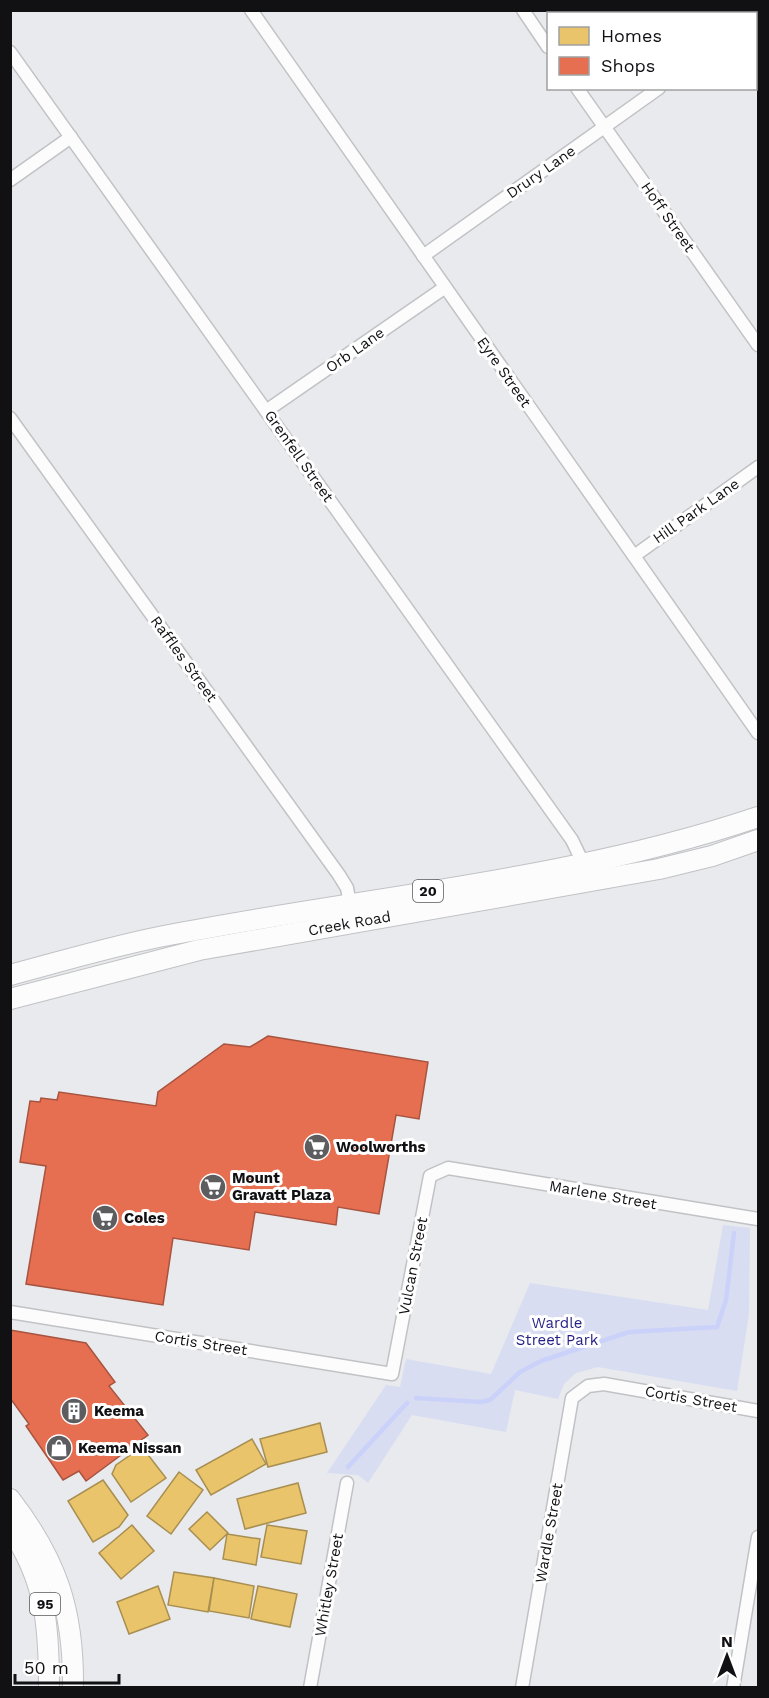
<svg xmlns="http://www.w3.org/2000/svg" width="769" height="1698" font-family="'Work Sans',sans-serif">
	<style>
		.green { fill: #d8ddf2 }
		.homes { fill: #e9c46a; stroke: #a88e50; stroke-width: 1.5 }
		.shops { fill: #e76f51; stroke: #a7533f; stroke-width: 1.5 }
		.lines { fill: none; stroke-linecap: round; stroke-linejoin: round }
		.stream { stroke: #cad2fa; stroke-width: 4.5 }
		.street-casing { stroke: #c1c2c5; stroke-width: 15 }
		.primary-casing { stroke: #c1c2c5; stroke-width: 22 }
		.street { stroke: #fcfcfc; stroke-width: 12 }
		.primary { stroke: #fcfcfc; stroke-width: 20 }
		.labels { text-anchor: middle; stroke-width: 6; stroke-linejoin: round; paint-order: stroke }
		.shield { fill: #fff; stroke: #58585a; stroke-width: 1.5 }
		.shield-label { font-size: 14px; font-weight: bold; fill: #111114 }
		.street-label { font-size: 15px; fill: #111114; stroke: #fff }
		.poi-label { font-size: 15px; font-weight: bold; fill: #111114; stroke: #fff; text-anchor: start }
		.park-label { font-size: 15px; fill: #241f83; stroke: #fff }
	</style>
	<rect width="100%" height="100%" fill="#e9eaee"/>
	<path class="green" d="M 723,1225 L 750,1228 L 749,1314 L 737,1391 L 598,1367 L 576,1373 L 564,1384 L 558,1399 L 515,1390 L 506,1432 L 412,1415 L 368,1483 L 358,1475 L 327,1473 L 386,1385 L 400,1387 L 406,1359 L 491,1374 L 530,1283 L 708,1310 Z"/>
	<g class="homes">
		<path d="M 320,1423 L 327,1452 L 268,1467 L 260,1439 Z"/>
		<path d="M 252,1439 L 266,1464 L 211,1495 L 196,1470 Z"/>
		<path d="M 142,1447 L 166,1478 L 131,1502 L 112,1474 L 116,1465 Z"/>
		<path d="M 179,1472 L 203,1490 L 171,1534 L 147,1516 Z"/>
		<path d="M 103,1480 L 128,1515 L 119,1527 L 93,1542 L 68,1501 Z"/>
		<path d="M 298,1483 L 306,1513 L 245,1529 L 237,1499 Z"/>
		<path d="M 207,1512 L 228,1533 L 210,1550 L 189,1529 Z"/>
		<path d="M 132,1525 L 154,1551 L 121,1579 L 99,1553 Z"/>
		<path d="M 267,1525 L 307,1531 L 301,1564 L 261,1557 Z"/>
		<path d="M 227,1534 L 260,1539 L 256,1565 L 223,1559 Z"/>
		<path d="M 174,1572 L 214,1578 L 208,1612 L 168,1605 Z"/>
		<path d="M 214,1578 L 254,1586 L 249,1618 L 209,1611 Z"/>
		<path d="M 158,1586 L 170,1619 L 129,1634 L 117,1602 Z"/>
		<path d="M 258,1586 L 297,1594 L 290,1627 L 251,1619 Z"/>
	</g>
	<g class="shops">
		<path d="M 268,1036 L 428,1062 L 419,1119 L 396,1115 L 379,1214 L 338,1207 L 336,1225 L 255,1212 L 249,1250 L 173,1238 L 163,1305 L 26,1284 L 46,1166 L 20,1162 L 30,1101 L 40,1102 L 41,1098 L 57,1100 L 59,1092 L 156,1106 L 158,1092 L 224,1044 L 250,1047 Z"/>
		<path d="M 10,1330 L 86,1343 L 115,1382 L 109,1386 L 148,1435 L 86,1481 L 79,1471 L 63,1480 L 26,1426 L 29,1424 L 10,1398 Z"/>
	</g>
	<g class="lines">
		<g class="stream">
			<path d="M 416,1398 L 481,1402 L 490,1400 L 520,1372 L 541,1361 L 629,1332 L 717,1327 L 726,1300 L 734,1233"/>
			<path d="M 348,1467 L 407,1403"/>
		</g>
		<defs>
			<g id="street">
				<path d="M 251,10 L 758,733"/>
				<path d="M 523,10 L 548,47"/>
				<path d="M 756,20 L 758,18"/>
				<path d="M 10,52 L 572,840 L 583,863"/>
				<path d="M 577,88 L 758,345"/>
				<path d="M 10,180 L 71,137"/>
				<path d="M 423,256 L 659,88"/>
				<path d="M 266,411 L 444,288"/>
				<path d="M 10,418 L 339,875 L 347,888 L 350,904"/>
				<path d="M 634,556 L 758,467"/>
				<path d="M 10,1312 L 392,1374 L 430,1176 L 448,1168 L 758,1219"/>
				<path d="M 310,1688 L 347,1483"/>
				<path d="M 522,1688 L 572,1398 L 588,1386 L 604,1384 L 758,1411"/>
				<path d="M 733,1688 L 758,1537"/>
			</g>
			<g id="primary">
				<path d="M 10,975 C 63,961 115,945 169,935 C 365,897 568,881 758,817"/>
				<path id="s1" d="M 10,999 L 199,950 L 659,869 L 712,856 L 758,840"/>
				<path d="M 10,1499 C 57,1560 74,1611 73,1688"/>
				<path d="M 10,1528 C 46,1581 49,1625 49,1688"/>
			</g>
		</defs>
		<use href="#street" class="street-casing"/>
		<use href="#primary" class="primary-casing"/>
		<use href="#street" class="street"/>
		<use href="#primary" class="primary"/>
	</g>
	<defs>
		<symbol id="supermarket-disc" viewBox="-11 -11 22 22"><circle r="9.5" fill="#5d5d60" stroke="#fff"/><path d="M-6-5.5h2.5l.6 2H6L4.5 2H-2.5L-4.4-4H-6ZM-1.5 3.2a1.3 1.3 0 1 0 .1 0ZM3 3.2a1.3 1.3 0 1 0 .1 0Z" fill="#fff"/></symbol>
		<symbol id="building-disc" viewBox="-11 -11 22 22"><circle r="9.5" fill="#5d5d60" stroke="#fff"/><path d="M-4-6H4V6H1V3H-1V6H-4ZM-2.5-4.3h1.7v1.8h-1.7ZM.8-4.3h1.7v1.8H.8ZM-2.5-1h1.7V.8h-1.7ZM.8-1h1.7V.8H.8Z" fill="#fff"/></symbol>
		<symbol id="shop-disc" viewBox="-11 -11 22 22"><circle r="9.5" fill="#5d5d60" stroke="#fff"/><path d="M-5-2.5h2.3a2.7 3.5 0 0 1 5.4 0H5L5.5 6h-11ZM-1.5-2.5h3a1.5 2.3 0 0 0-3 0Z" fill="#fff"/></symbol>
	</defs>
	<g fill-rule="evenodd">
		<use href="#supermarket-disc" x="302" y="1132" width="30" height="30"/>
		<use href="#supermarket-disc" x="198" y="1172" width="30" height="30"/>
		<use href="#supermarket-disc" x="90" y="1203" width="30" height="30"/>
		<use href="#building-disc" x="59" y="1396" width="30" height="30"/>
		<use href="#shop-disc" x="44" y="1433" width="30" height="30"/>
	</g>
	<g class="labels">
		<g class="shield">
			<rect x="413" y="880" width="30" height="22" rx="4.5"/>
			<rect x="30" y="1593" width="30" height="22" rx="4.5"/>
		</g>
		<g class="shield-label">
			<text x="428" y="896">20</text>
			<text x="45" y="1609">95</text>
		</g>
		<g class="street-label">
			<text transform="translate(541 172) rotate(-35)" y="5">Drury Lane</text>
			<text transform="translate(668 217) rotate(55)" y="5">Hoff Street</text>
			<text transform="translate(355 350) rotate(-35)" y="5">Orb Lane</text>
			<text transform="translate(504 372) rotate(55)" y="5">Eyre Street</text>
			<text transform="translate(299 456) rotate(55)" y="5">Grenfell Street</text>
			<text transform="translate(696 511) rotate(-35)" y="5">Hill Park Lane</text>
			<text transform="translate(184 659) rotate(54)" y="5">Raffles Street</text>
			<text dy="5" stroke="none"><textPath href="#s1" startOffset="348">Creek Road</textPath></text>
			<text transform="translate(603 1195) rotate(10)" y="5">Marlene Street</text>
			<text transform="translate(413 1266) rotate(-79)" y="5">Vulcan Street</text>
			<text transform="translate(201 1343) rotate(9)" y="5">Cortis Street</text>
			<text transform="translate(691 1399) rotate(10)" y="5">Cortis Street</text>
			<text transform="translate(549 1533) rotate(-80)" y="5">Wardle Street</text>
			<text transform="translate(329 1585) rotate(-80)" y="5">Whitley Street</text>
		</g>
		<g class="poi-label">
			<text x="336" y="1152">Woolworths</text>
			<text x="232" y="1183">Mount<tspan x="232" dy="17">Gravatt Plaza</tspan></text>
			<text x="124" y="1223">Coles</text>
			<text x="94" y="1416">Keema</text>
			<text x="78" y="1453">Keema Nissan</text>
		</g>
		<g class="park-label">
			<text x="557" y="1328">Wardle<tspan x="557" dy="17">Street Park</tspan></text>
		</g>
	</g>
	<rect width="769" height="1698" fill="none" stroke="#111114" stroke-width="24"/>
	<rect x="547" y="12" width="210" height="78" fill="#ffffff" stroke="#a0a0a1" stroke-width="1.5"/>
	<rect x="559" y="27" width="30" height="18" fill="#e9c46a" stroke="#a0a0a1" stroke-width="1.5"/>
	<text x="601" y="42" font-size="18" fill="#111114">Homes</text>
	<rect x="559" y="57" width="30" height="18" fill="#e76f51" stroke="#a0a0a1" stroke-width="1.5"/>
	<text x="601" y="72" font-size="18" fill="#111114">Shops</text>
	<g transform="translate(727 1656)" stroke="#ffffff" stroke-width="4.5" paint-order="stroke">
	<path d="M0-4.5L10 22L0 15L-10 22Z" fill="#111114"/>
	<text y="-9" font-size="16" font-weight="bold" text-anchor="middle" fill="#111114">N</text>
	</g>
	<path d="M15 1674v9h104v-9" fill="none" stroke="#111114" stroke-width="3"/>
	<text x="24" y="1674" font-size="18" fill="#111114" stroke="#ffffff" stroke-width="4.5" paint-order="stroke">50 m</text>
</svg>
